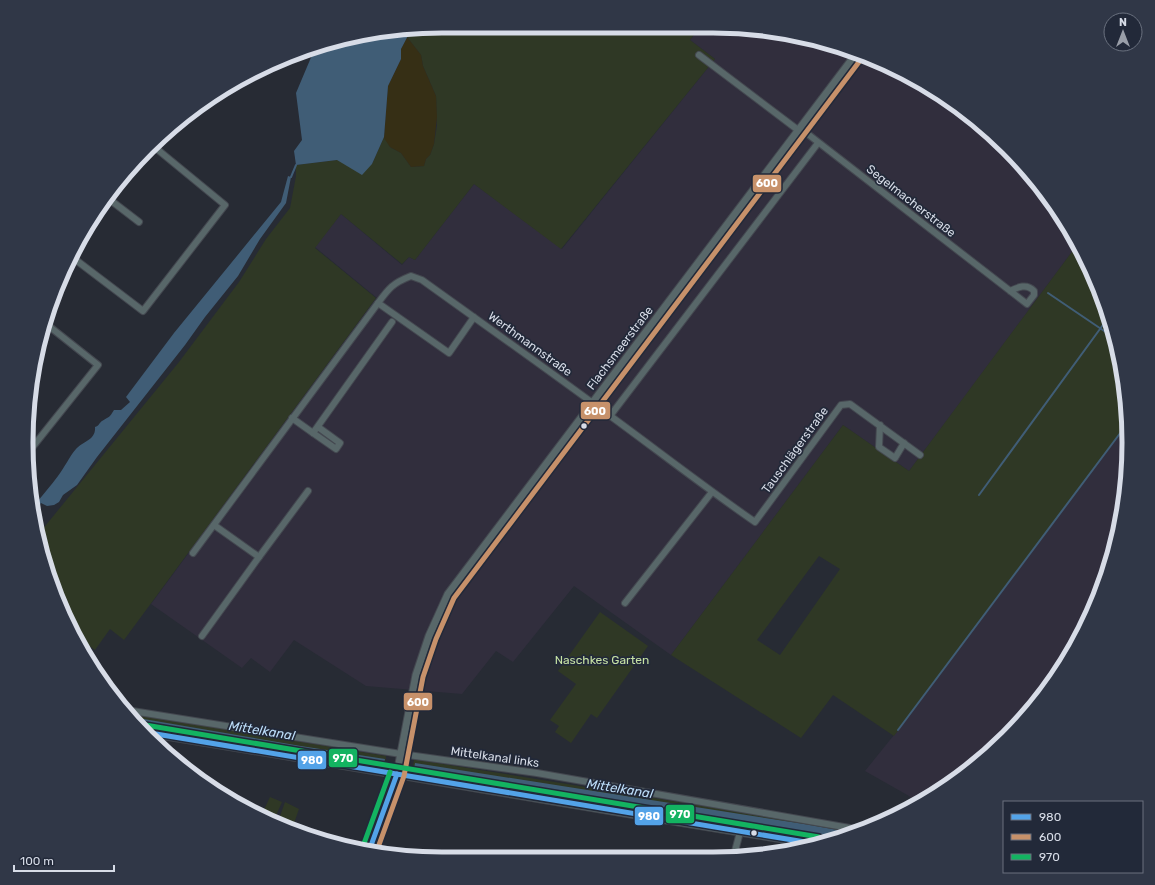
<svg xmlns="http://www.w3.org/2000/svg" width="1155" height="885" font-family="Rubik,sans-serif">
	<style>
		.commercial { fill: #312e3d }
		.green { fill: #2f3825; fill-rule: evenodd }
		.sand { fill: #362f15 }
		.water { fill: #405d76 }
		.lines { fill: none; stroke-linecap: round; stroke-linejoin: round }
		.stream { stroke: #405d76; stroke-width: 2 }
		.minor-casing { stroke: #444850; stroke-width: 8 }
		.tertiary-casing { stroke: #444850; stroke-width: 9 }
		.secondary-casing { stroke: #444850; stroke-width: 10 }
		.minor { stroke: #586769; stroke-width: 6 }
		.tertiary { stroke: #586769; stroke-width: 7 }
		.secondary { stroke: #596a6c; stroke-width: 8 }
		.bus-1-casing { stroke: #222939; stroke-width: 8 }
		.bus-2-casing { stroke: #222939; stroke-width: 8 }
		.bus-3-casing { stroke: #222939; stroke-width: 8 }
		.bus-1 { stroke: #53a3e8; stroke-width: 5 }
		.bus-2 { stroke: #c7916a; stroke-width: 5 }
		.bus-3 { stroke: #13b361; stroke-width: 5 }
		.bus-dot { fill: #d7dce7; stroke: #222939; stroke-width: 1.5 }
		.labels { text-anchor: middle; stroke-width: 3.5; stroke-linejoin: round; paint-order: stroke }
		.street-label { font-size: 12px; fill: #d7dce7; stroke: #222939 }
		.park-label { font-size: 12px; fill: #c7e2a4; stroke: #222939 }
		.water-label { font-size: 13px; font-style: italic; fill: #bddefa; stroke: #222939 }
		.rim { fill: none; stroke: #d7dce7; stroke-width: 5 }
		.line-badge { stroke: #222939; stroke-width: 1.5 }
		.badge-label { font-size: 11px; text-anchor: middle; font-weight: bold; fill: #fff }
	</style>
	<rect width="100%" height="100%" fill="#272b34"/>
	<g class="commercial">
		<path d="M 700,27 L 740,27 L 821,40 L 897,69 L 966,112 L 1025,168 L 1059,211 L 1077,245 L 971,388 L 909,471 L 843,425 L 671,655 L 574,586 L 513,662 L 496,651 L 462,694 L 366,686 L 294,640 L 270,672 L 251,658 L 242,668 L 151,604 L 377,298 L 315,247 L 341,214 L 402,265 L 409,257 L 415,260 L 474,184 L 562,249 L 715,59 L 690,40 Z"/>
		<path d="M 1127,424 L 1129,443 L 1121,524 L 1097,602 L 1059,674 L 1007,737 L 944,789 L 916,803 L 909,796 L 865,771 L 898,730 Z"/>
	</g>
	<g class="green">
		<path d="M 443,26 L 700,27 L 690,40 L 715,59 L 561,249 L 474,184 L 415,260 L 409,257 L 402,264 L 341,214 L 315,248 L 376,298 L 124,640 L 110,629 L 95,650 L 79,638 L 48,576 L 37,536 L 179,362 L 239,282 L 266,239 L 290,208 L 296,176 L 296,165 L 337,160 L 372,164 L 384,137 L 390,147 L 401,153 L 411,167 L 424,166 L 426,159 L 430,155 L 434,144 L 437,126 L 436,96 L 423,66 L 421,55 L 407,37 L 411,30 Z"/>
		<path d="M 1077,245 L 1097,283 L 1121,361 L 1127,424 L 894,736 L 833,695 L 801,738 L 671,655 L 843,425 L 909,471 ZM 819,556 L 840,569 L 780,655 L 757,640 Z"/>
		<path d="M 600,612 L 648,646 L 597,718 L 591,714 L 571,743 L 555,732 L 559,726 L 550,720 L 576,684 L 558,671 Z"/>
		<path d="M 129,713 L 380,755 L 386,756 L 385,766 L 316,758 L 141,729 Z"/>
		<path d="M 414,760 L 418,760 L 858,831 C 842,839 833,842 815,839 L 816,837 L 795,832 L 795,833 L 786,832 L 785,834 L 515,791 L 412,771 Z"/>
		<path d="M 270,797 L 282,802 L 274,820 L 262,814 Z"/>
		<path d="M 285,802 L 299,809 L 292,829 L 278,822 Z"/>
	</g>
	<path class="sand" d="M 407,37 L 421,55 L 423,66 L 436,96 L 437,117 L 434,144 L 430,155 L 426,159 L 424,166 L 411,167 L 401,153 L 390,147 L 384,138 L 388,86 L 401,59 L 401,49 Z"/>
	<g class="water">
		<path d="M 411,30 L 401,49 L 401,59 L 388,86 L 384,137 L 372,164 L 362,175 L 337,160 L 296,165 L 294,151 L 302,140 L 296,93 L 315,48 L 334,40 Z"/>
		<path d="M 288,176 L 291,177 L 286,203 L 260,239 L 238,276 L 205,317 L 185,345 L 97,457 L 77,485 L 63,495 L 59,502 L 54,505 L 47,506 L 41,503 L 33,516 L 33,510 L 35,505 C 42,495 51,486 58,476 C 65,467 69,457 76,449 C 83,441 96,440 95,427 C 99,426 99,423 102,421 C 110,416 109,418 114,410 L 121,410 L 130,402 L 126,397 L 174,333 L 281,202 Z"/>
		<path d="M 132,717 L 301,746 L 385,759 L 384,764 L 374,764 L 301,755 L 139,727 Z"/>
		<path d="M 415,763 L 804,824 L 855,833 L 847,837 L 835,839 L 794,831 L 494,785 L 469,779 L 414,769 Z"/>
	</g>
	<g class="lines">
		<g class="stream">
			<path d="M 291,177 L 296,165"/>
			<path d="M 1048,293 L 1113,337"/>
			<path d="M 979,495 L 1108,318"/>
			<path d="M 898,730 L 1127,424"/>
		</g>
		<defs>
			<g id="minor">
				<path d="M 699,55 L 798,130"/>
				<path d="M 800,128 L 1027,304 L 1034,295 L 1034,291 C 1027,283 1018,287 1010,291"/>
				<path d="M 109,199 L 139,222"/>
				<path d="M 72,257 L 143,311 L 225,205 L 152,145"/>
				<path d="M 474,317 L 449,353 L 378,303 C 389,288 393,283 411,276 L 422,280 C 479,321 537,362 594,404 C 648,443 700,484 755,522 L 841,405 L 850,404 L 920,455"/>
				<path d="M 610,416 L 818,143"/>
				<path d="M 292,418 L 313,433 L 392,322"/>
				<path d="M 880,425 L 879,447 L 895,458 L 904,443"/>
				<path d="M 313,433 L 336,449 L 340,443 L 318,427"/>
				<path d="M 27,454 L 98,365 L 45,323"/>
				<path d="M 193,553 L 378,303"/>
				<path d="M 259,557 L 308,491"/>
				<path d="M 625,603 L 712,492"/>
				<path d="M 202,636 L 259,557 L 214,525"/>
				<path d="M 126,710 L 401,754 L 537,773 L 861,830"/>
				<path d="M 734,855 L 740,832"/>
			</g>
			<path id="tertiary" d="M 369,851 L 397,774 L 416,675 L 429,636 L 448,594 L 856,54"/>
			<path id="secondary" d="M 144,732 C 369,768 593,809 818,844"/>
		</defs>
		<use href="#minor" class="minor-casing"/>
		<use href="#tertiary" class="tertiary-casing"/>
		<use href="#secondary" class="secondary-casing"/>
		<use href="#minor" class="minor"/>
		<use href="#tertiary" class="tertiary"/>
		<use href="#secondary" class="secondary"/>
		<defs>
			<g id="bus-1">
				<path d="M 144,732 L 817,844"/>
				<path d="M 369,851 L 397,774"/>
			</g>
			<path id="bus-2" d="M 376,853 L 404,776 L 423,677 L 436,639 L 454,598 L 862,58"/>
			<g id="bus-3">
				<path d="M 145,725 L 819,837"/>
				<path d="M 362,849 L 390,772"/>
			</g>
		</defs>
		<use href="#bus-1" class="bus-1-casing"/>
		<use href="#bus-2" class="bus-2-casing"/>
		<use href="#bus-3" class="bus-3-casing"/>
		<use href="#bus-1" class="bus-1"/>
		<use href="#bus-2" class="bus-2"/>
		<use href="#bus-3" class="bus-3"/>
	</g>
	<g class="bus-dot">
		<circle cx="584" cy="426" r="3.5"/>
		<circle cx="754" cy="833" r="3.5"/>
	</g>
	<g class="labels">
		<g class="street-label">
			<text transform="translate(911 201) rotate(38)" y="4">Segelmacherstraße</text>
			<text transform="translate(530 344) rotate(36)" y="4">Werthmannstraße</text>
			<text transform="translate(620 348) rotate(-53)" y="4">Flachsmeerstraße</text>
			<text transform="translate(795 450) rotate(-54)" y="4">Tauschlägerstraße</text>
			<text transform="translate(495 757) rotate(8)" y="4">Mittelkanal links</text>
		</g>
		<g class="park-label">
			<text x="602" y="664">Naschkes Garten</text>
		</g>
		<g class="water-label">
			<text transform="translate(262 730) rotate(9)" y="5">Mittelkanal</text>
			<text transform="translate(620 788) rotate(9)" y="5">Mittelkanal</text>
		</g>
	</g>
	<path d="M0 0H1155V885H0ZM442 33H713A409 409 0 0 1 1122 442V443A409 409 0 0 1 713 852H442A409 409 0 0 1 33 443V442A409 409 0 0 1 442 33Z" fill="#303747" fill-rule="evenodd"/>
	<path class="rim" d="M442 33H713A409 409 0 0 1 1122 442V443A409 409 0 0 1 713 852H442A409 409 0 0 1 33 443V442A409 409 0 0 1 442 33Z"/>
	<g class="line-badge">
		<rect x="752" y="174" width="30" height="19" rx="4" fill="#c7916a"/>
		<rect x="580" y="401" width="31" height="19" rx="4" fill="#c7916a"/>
		<rect x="403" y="692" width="30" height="19" rx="4" fill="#c7916a"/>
		<rect x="328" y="748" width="30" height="20" rx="4" fill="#13b361"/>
		<rect x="297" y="750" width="30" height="20" rx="4" fill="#53a3e8"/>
		<rect x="665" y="804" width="30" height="20" rx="4" fill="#13b361"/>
		<rect x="634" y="806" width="30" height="20" rx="4" fill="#53a3e8"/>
	</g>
	<g class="badge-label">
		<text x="767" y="187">600</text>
		<text x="595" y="415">600</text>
		<text x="418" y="706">600</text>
		<text x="343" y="762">970</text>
		<text x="312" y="764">980</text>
		<text x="680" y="818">970</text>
		<text x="649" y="820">980</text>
	</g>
	<rect x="1003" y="801" width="140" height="72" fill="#222939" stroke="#6a717f"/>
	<rect x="1011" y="814" width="20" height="6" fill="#53a3e8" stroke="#6a717f"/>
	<text x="1039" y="821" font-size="12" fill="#d7dce7">980</text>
	<rect x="1011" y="834" width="20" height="6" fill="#c7916a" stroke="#6a717f"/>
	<text x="1039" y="841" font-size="12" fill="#d7dce7">600</text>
	<rect x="1011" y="854" width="20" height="6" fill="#13b361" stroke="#6a717f"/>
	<text x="1039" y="861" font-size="12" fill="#d7dce7">970</text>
	<g transform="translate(1123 32)"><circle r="19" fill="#222939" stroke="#6a717f"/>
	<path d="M0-3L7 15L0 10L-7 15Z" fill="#999ea8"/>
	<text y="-6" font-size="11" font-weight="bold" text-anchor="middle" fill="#d7dce7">N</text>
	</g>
	<path d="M14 865v6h100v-6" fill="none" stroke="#d7dce7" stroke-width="2"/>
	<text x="20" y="865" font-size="12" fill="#d7dce7" stroke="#222939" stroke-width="3" paint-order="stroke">100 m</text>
</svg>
